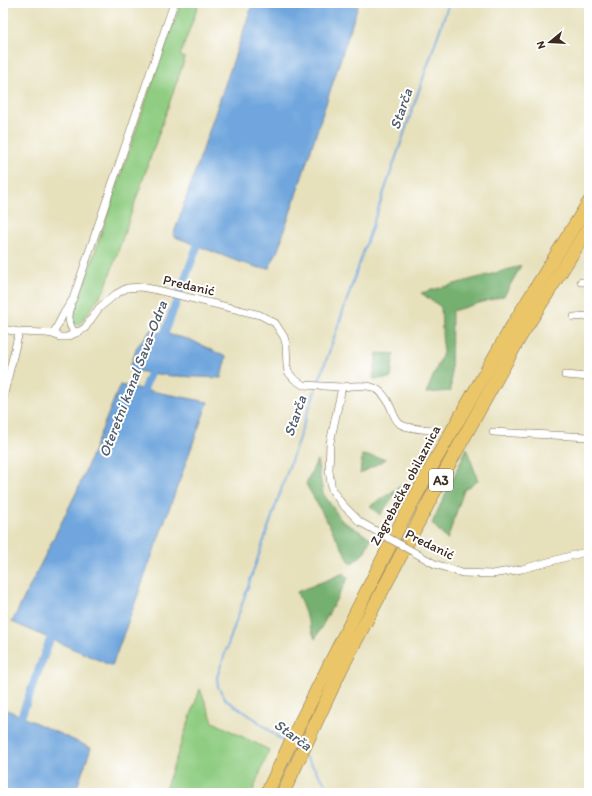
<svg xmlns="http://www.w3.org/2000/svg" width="592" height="796" font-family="Itim,sans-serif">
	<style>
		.green { fill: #90cd82; stroke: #667c50 }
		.forest { fill: #74b070; stroke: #586d47 }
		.water { fill: #6fa6dd; stroke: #55687e }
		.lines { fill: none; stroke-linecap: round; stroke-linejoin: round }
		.stream { stroke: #6fa6dd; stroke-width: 2 }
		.canal { stroke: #6fa6dd; stroke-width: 8 }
		.minor-casing { stroke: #776a55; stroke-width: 8 }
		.motorway-casing { stroke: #776a55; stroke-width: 14 }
		.minor { stroke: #fff; stroke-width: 7 }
		.motorway { stroke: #ebc669; stroke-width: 13 }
		.minor-bridge-casing { stroke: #776a55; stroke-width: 8; stroke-linecap: butt }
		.minor-bridge { stroke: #fff; stroke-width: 7 }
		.labels { text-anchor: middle; stroke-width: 4; stroke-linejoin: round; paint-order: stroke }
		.shield { fill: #fff; stroke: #766a62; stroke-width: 1 }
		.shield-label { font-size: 13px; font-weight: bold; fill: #3b2a1e }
		.street-label { font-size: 14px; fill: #3b2a1e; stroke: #fff }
		.water-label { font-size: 15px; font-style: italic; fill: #505c6a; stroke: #fff }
	</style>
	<rect width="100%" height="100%" fill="#fff"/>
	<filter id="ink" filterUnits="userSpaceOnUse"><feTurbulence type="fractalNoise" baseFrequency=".025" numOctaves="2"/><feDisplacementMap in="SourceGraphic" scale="8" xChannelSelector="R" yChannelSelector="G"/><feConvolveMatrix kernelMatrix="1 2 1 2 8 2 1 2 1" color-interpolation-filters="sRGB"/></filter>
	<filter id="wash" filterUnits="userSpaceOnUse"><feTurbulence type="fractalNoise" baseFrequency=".012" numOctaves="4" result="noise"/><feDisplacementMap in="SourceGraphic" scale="16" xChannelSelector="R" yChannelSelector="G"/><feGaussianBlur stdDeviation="0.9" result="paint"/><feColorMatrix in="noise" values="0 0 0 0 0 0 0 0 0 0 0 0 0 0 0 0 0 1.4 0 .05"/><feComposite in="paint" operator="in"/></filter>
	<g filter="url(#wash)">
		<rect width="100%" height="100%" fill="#e6e0bb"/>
		<g class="green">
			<path d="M 181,3 L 200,3 L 199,3 L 180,56 L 185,58 L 105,289 L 79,325 L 73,323 L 74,314 L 149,92 Z"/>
			<path d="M 200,689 L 213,722 L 269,750 L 252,793 L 164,793 Z"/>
		</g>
		<g class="forest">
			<path d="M 521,266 L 504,296 L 452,311 L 451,391 L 426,393 L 443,353 L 441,307 L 421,293 Z"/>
			<path d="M 377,353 L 394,354 L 391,378 L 373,379 Z"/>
			<path d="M 467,448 L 478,481 L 464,490 L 447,540 L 432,523 Z"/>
			<path d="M 362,455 L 386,459 L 360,474 Z"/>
			<path d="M 317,460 L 323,493 L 342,521 L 371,538 L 364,553 L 351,564 L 306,484 Z"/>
			<path d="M 401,486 L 380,515 L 370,506 Z"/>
			<path d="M 344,573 L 348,578 L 315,639 L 297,592 Z"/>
		</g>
		<g class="water">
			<path d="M 253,3 L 359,3 L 278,250 L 269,268 L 260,268 L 239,262 L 173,236 Z"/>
			<path d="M 151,330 L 191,340 L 226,357 L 221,378 L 172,376 L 129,370 L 137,347 Z"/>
			<path d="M 120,385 L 208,402 L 112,666 L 12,622 L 77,491 Z"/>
			<path d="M 3,708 L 91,748 L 75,793 L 3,793 Z"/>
		</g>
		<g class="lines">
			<g class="stream">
				<path d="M 318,384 L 449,3"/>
				<path d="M 285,743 L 255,719 L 226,700 L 218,687 L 217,677 L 316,388"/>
				<path d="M 305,757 L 309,761 L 332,793"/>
			</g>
			<g class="canal">
				<path d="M 161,343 L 201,236"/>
				<path d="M 140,399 L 154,363"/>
				<path d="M 18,725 L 54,629"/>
			</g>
		</g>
	</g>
	<g filter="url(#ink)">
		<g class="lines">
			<defs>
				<g id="minor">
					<path d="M 581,282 L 589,282"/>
					<path d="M 71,307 C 68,315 68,323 73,331 L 78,332"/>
					<path d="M 574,317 L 589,316"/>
					<path d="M 3,329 L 19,332 L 46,333 L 53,334 L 60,337 L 67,337 L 78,332 L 85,328 L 99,308 L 116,294 L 127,288 L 141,287 L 157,290 L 260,315 L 275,323 L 284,337 L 286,344 L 287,366 L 288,372 L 294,379 L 303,385 L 342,387 L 330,443 L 329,471 L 332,490 L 342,504 L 360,522"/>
					<path d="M 53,334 L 64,313 L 73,299 L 174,3"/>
					<path d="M 565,375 L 589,377"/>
					<path d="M 342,387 C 366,384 381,383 391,408 C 393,413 395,420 400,424 C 407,429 424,429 433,430"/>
					<path d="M 3,398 L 19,332"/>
					<path d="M 493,432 L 589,437"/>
					<path d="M 435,564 L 462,573 L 492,574 L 522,569 L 589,551"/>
				</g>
				<g id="motorway">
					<path d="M 267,793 L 294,735 L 401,523 L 436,459 L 511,328 L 589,202"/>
					<path d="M 283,793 L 342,667 L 449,464 L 520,337 L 589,227"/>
				</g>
			</defs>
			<use href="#minor" class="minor-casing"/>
			<use href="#motorway" class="motorway-casing"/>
			<use href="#minor" class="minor"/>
			<use href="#motorway" class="motorway"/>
			<defs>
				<path id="minor-bridge" d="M 360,522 L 435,564"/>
			</defs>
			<use href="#minor-bridge" class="minor-bridge-casing"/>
			<use href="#minor-bridge" class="minor-bridge"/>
		</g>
	</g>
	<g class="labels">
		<rect class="shield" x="429" y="469" width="24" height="22" rx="3"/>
		<g class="shield-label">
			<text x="441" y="485">A3</text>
		</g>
		<g class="street-label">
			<text transform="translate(189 285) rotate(13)" y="5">Predanić</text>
			<text transform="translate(405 485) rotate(-62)" y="5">Zagrebačka obilaznica</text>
			<text transform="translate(430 544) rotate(26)" y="5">Predanić</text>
		</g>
		<g class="water-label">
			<text transform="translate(401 109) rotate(-71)" y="5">Starča</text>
			<text transform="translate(133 379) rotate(-69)" y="5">Oteretni kanal Sava-Odra</text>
			<text transform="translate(295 416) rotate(-71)" y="5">Starča</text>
			<text transform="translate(293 735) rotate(36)" y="5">Starča</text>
		</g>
	</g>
	<rect width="592" height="796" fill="none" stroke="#fff" stroke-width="16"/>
	<g transform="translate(550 42) rotate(252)" stroke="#ffffff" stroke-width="3" paint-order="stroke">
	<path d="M0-3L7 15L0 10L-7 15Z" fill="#3b2a1e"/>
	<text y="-6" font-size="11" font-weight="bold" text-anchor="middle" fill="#3b2a1e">N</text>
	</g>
</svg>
